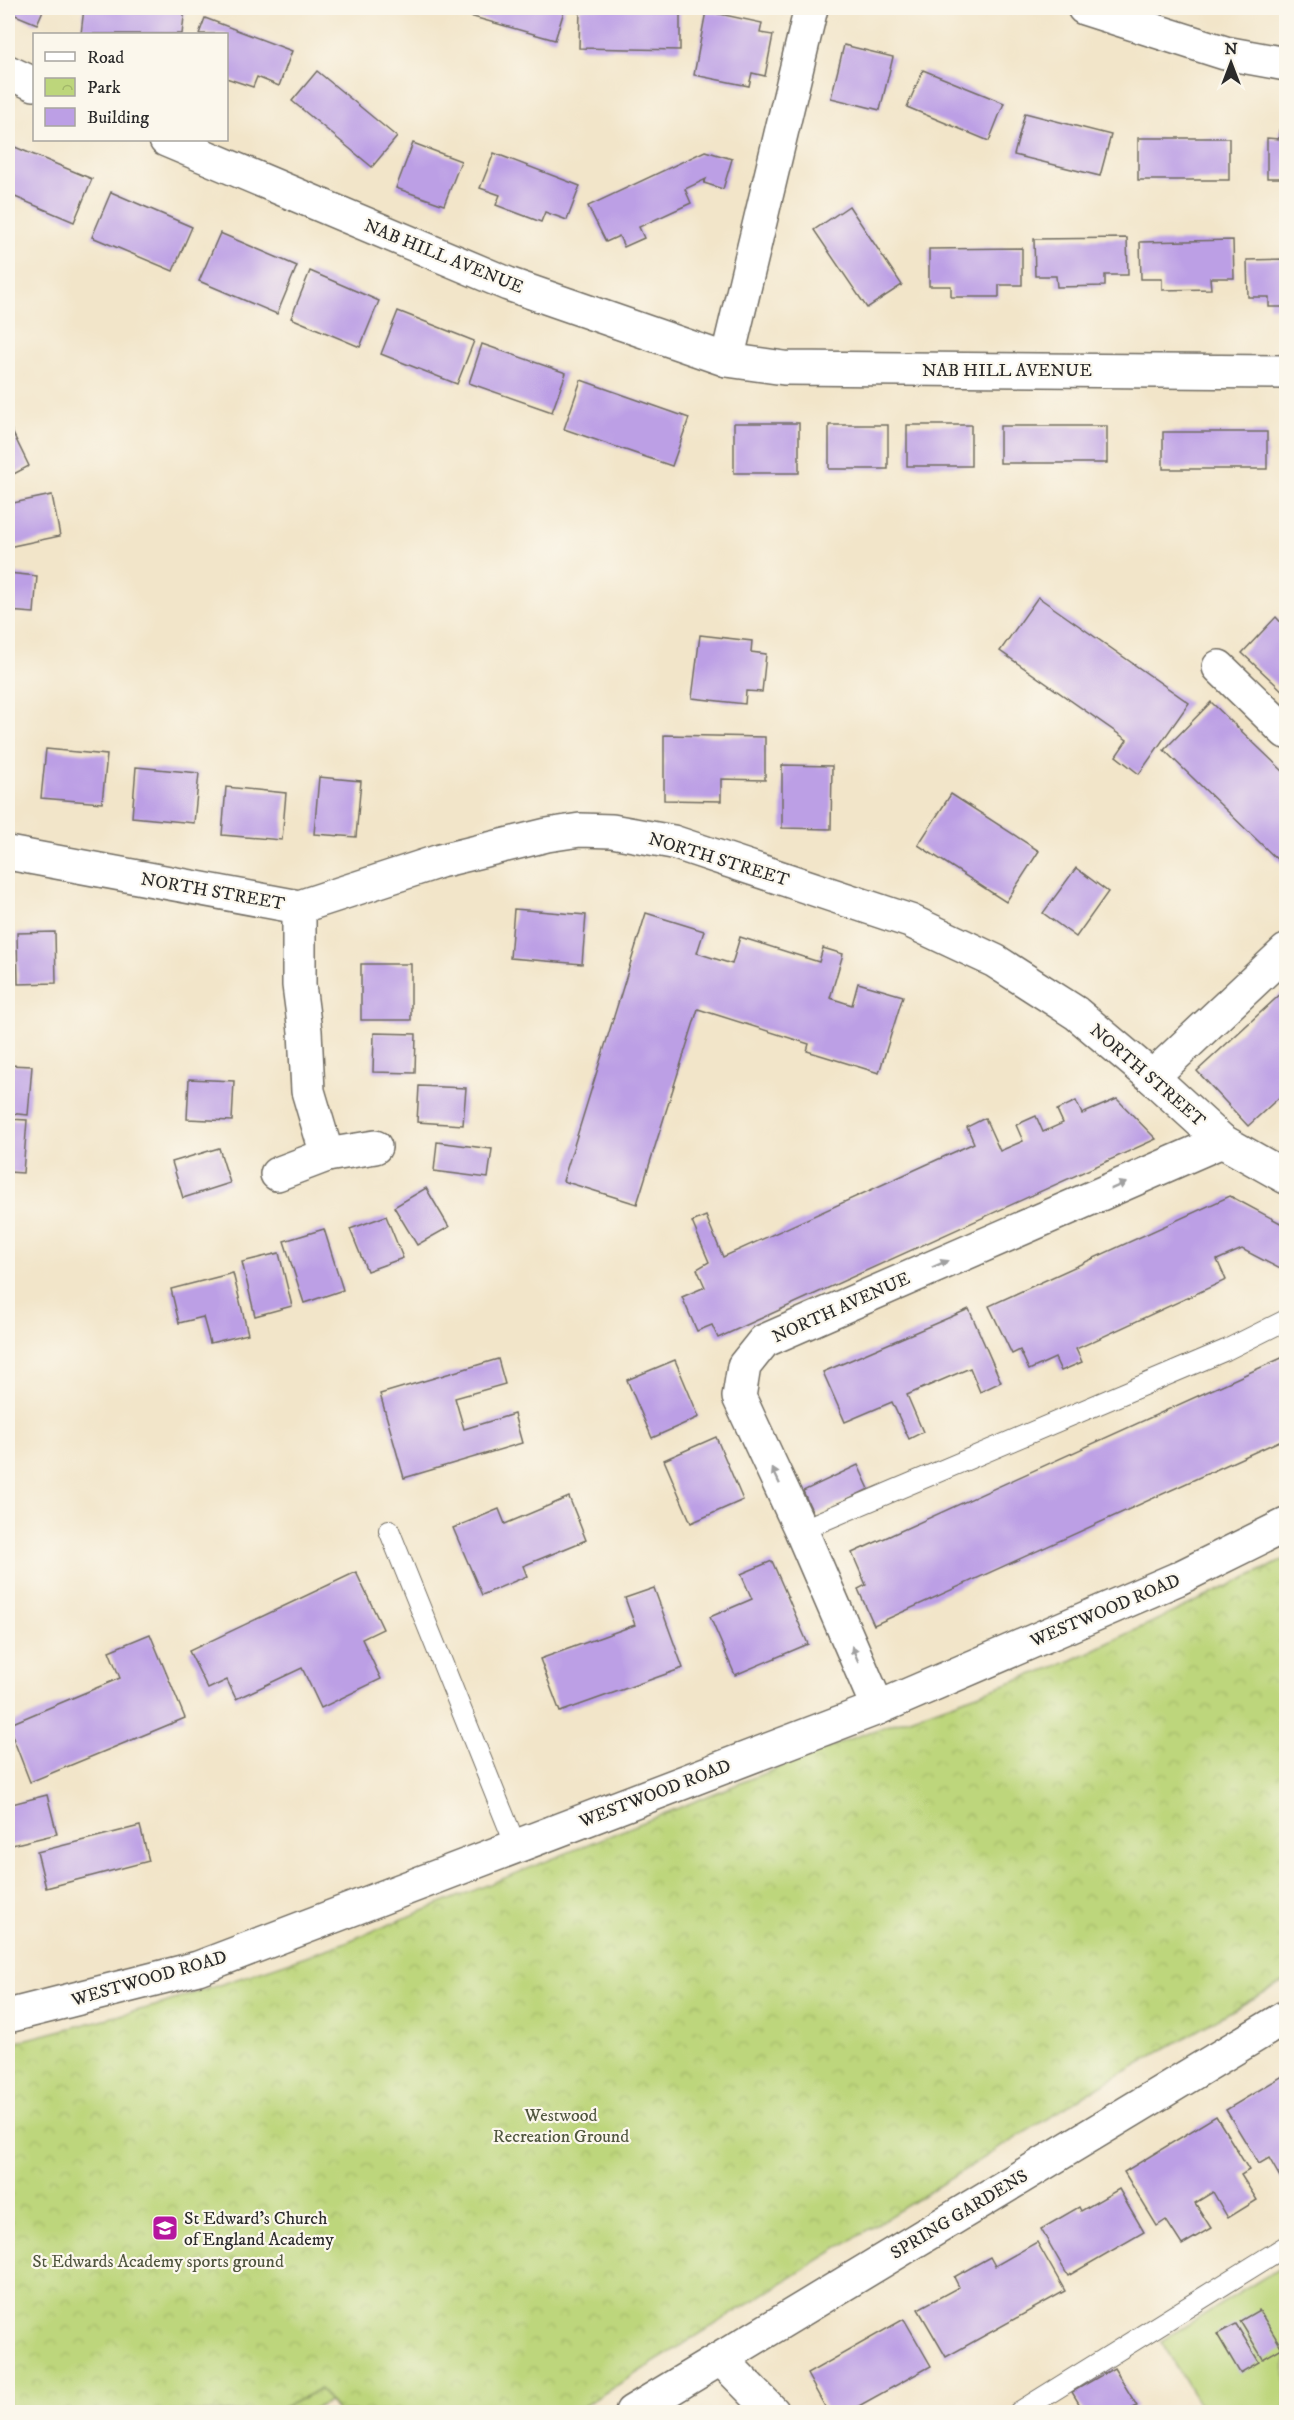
<svg xmlns="http://www.w3.org/2000/svg" width="1294" height="2420" font-family="'IM FELL DW Pica',serif">
	<style>
		.grass { fill: url(#grass-tufts); stroke: #748053; stroke-width: 1.5 }
		.park { fill: url(#park-crowns); stroke: #748053; stroke-width: 1.5 }
		.garden { fill: #bdd67b; stroke: #748053; stroke-width: 1.5 }
		.building { fill: #bc9fe5 }
		.lines { fill: none; stroke-linecap: round; stroke-linejoin: round }
		.service-casing { stroke: #716c62; stroke-width: 22 }
		.minor-casing { stroke: #716c62; stroke-width: 36 }
		.tertiary-casing { stroke: #716c62; stroke-width: 36 }
		.service { stroke: #fff; stroke-width: 20 }
		.minor { stroke: #fff; stroke-width: 33 }
		.tertiary { stroke: #fff; stroke-width: 33 }
		.oneway { fill: #a0a0a0 }
		.labels { text-anchor: middle; stroke-width: 4.5; stroke-linejoin: round; paint-order: stroke }
		.street-label { font-size: 18px; fill: #2b2b2b; stroke: #fbf7ec }
		.park-label { font-size: 18px; fill: #50563f; stroke: #fbf7ec }
		.poi-label { font-size: 18px; fill: #2b2b2b; stroke: #fbf7ec; text-anchor: start }
	</style>
	<defs>
		<pattern id="grass-tufts" width="24" height="20" patternUnits="userSpaceOnUse" patternTransform="scale(1.5)"><rect width="24" height="20" fill="#bdd67b"/><path d="M3 7l-1-3M5 7V3M7 7l1-3M15 17l-1-3M17 17v-4M19 17l1-3" fill="none" stroke="#a3b86a"/></pattern>
		<pattern id="park-crowns" width="20" height="18" patternUnits="userSpaceOnUse" patternTransform="scale(1.5)"><rect width="20" height="18" fill="#bdd67b"/><path d="M2 6a3 3 0 1 1 6 0M12 15a3 3 0 1 1 6 0" fill="none" stroke="#a3b86a"/></pattern>
	</defs>
	<rect width="100%" height="100%" fill="#fbf7ec"/>
	<filter id="ink" filterUnits="userSpaceOnUse"><feTurbulence type="fractalNoise" baseFrequency=".0167" numOctaves="2"/><feDisplacementMap in="SourceGraphic" scale="12" xChannelSelector="R" yChannelSelector="G"/><feConvolveMatrix kernelMatrix="1 2 1 2 8 2 1 2 1" color-interpolation-filters="sRGB"/></filter>
	<filter id="wash" filterUnits="userSpaceOnUse"><feTurbulence type="fractalNoise" baseFrequency=".008" numOctaves="4" result="noise"/><feDisplacementMap in="SourceGraphic" scale="24" xChannelSelector="R" yChannelSelector="G"/><feGaussianBlur stdDeviation="1.35" result="paint"/><feColorMatrix in="noise" values="0 0 0 0 0 0 0 0 0 0 0 0 0 0 0 0 0 1.4 0 .05"/><feComposite in="paint" operator="in"/></filter>
	<g filter="url(#wash)">
		<rect width="100%" height="100%" fill="#f2e5c9"/>
		<path class="grass" d="M 320,2389 L 330,2402 L 304,2412 L 274,2412 Z"/>
		<path class="park" d="M 1286,1559 L 1286,1980 L 1103,2084 L 574,2412 L 338,2412 L 320,2389 L 274,2412 L 8,2412 L 8,2044 L 159,2005 L 336,1946 L 847,1740 L 1068,1662 Z"/>
		<path class="garden" d="M 1286,2264 L 1286,2412 L 1204,2412 L 1161,2341 Z"/>
		<g id="blocks">
			<g class="building">
				<path d="M 8,8 L 44,8 L 37,24 L 8,12 Z"/>
				<path d="M 84,8 L 185,8 L 182,34 L 81,34 Z"/>
				<path d="M 468,8 L 565,8 L 555,40 L 466,15 Z"/>
				<path d="M 580,8 L 680,9 L 680,50 L 579,48 Z"/>
				<path d="M 706,11 L 762,23 L 760,33 L 773,35 L 765,76 L 752,73 L 749,86 L 694,75 Z"/>
				<path d="M 205,18 L 292,51 L 279,86 L 257,77 L 253,87 L 226,78 L 226,34 L 199,34 Z"/>
				<path d="M 844,45 L 893,57 L 880,110 L 831,98 Z"/>
				<path d="M 923,70 L 1004,103 L 989,141 L 907,107 Z"/>
				<path d="M 317,71 L 397,137 L 372,167 L 292,101 Z"/>
				<path d="M 1025,113 L 1111,135 L 1100,176 L 1014,155 Z"/>
				<path d="M 1279,130 L 1286,130 L 1286,178 L 1267,178 L 1267,138 L 1279,139 Z"/>
				<rect x="1138" y="138" width="91" height="42"/>
				<path d="M 413,143 L 461,161 L 444,205 L 396,188 Z"/>
				<path d="M 10,145 L 92,179 L 74,222 L 8,194 L 8,151 Z"/>
				<path d="M 705,151 L 732,159 L 723,189 L 704,183 L 706,179 L 685,189 L 691,203 L 639,227 L 644,238 L 624,247 L 619,236 L 606,242 L 588,206 Z"/>
				<path d="M 494,153 L 580,186 L 567,220 L 545,212 L 541,222 L 496,205 L 500,195 L 480,188 Z"/>
				<path d="M 111,192 L 192,227 L 173,271 L 92,237 Z"/>
				<path d="M 849,206 L 902,285 L 867,308 L 814,230 Z"/>
				<path d="M 220,233 L 297,266 L 277,314 L 199,281 Z"/>
				<path d="M 1127,238 L 1128,275 L 1105,275 L 1105,286 L 1057,287 L 1056,276 L 1035,276 L 1034,239 Z"/>
				<path d="M 1233,240 L 1234,278 L 1210,278 L 1211,289 L 1162,290 L 1162,279 L 1141,279 L 1140,242 Z"/>
				<path d="M 1022,248 L 1022,285 L 999,285 L 999,297 L 951,297 L 951,286 L 929,286 L 929,249 Z"/>
				<path d="M 1286,259 L 1286,307 L 1269,307 L 1269,297 L 1248,297 L 1247,260 Z"/>
				<path d="M 310,271 L 379,301 L 360,347 L 291,318 Z"/>
				<path d="M 398,311 L 474,341 L 457,384 L 381,354 Z"/>
				<path d="M 482,344 L 566,373 L 552,412 L 469,383 Z"/>
				<path d="M 581,380 L 689,418 L 672,466 L 564,429 Z"/>
				<path d="M 8,423 L 29,466 L 8,477 Z"/>
				<rect x="734" y="423" width="65" height="50"/>
				<rect x="829" y="425" width="59" height="44"/>
				<rect x="907" y="425" width="64" height="41"/>
				<rect x="1000" y="426" width="107" height="37"/>
				<rect x="1163" y="432" width="104" height="37"/>
				<path d="M 52,495 L 60,536 L 8,547 L 8,504 Z"/>
				<path d="M 8,573 L 37,576 L 34,613 L 8,611 Z"/>
				<path d="M 1038,597 L 1189,703 L 1139,774 L 1116,756 L 1127,740 L 1000,651 Z"/>
				<path d="M 1276,617 L 1286,628 L 1286,694 L 1242,653 Z"/>
				<path d="M 700,635 L 752,641 L 751,652 L 766,654 L 762,692 L 746,691 L 745,704 L 692,698 Z"/>
				<path d="M 1211,702 L 1286,774 L 1286,868 L 1164,750 Z"/>
				<path d="M 664,735 L 765,737 L 765,780 L 721,779 L 721,801 L 664,800 Z"/>
				<path d="M 46,749 L 107,755 L 102,803 L 41,798 Z"/>
				<path d="M 782,765 L 832,766 L 831,829 L 782,828 Z"/>
				<path d="M 136,767 L 199,773 L 194,823 L 132,817 Z"/>
				<path d="M 319,777 L 361,781 L 356,837 L 314,834 Z"/>
				<path d="M 226,787 L 286,793 L 282,840 L 222,835 Z"/>
				<path d="M 951,794 L 1039,851 L 1006,902 L 918,845 Z"/>
				<path d="M 1076,868 L 1108,892 L 1076,937 L 1043,913 Z"/>
				<path d="M 514,909 L 586,915 L 582,964 L 510,958 Z"/>
				<path d="M 646,913 L 704,931 L 697,953 L 732,964 L 740,937 L 819,962 L 823,948 L 843,954 L 830,998 L 852,1005 L 858,983 L 903,996 L 879,1073 L 807,1051 L 809,1044 L 698,1009 L 637,1204 L 563,1181 Z"/>
				<path d="M 55,932 L 56,983 L 18,984 L 17,933 Z"/>
				<rect x="361" y="964" width="50" height="56"/>
				<path d="M 1286,989 L 1286,1091 L 1248,1126 L 1197,1071 Z"/>
				<path d="M 374,1033 L 416,1034 L 415,1073 L 373,1072 Z"/>
				<path d="M 8,1065 L 32,1066 L 28,1115 L 8,1113 Z"/>
				<path d="M 189,1079 L 234,1081 L 232,1121 L 187,1119 Z"/>
				<path d="M 419,1086 L 466,1088 L 463,1125 L 417,1122 Z"/>
				<path d="M 1117,1099 L 1156,1139 L 718,1338 L 712,1325 L 697,1331 L 682,1297 L 705,1287 L 697,1269 L 709,1262 L 692,1222 L 706,1216 L 723,1257 L 974,1143 L 967,1127 L 985,1118 L 1000,1151 L 1023,1141 L 1016,1125 L 1036,1116 L 1043,1132 L 1063,1123 L 1057,1110 L 1076,1101 L 1082,1114 Z"/>
				<path d="M 8,1119 L 27,1120 L 23,1173 L 8,1172 Z"/>
				<path d="M 437,1142 L 492,1149 L 488,1178 L 434,1171 Z"/>
				<path d="M 219,1148 L 230,1183 L 183,1198 L 172,1162 Z"/>
				<path d="M 426,1188 L 449,1227 L 417,1245 L 394,1207 Z"/>
				<path d="M 1230,1196 L 1286,1226 L 1286,1272 L 1242,1249 L 1217,1260 L 1226,1280 L 1076,1349 L 1082,1362 L 1061,1371 L 1055,1358 L 1029,1370 L 1020,1350 L 1012,1354 L 989,1306 Z"/>
				<path d="M 386,1216 L 403,1258 L 367,1271 L 350,1229 Z"/>
				<path d="M 324,1229 L 343,1290 L 304,1303 L 284,1241 Z"/>
				<path d="M 279,1253 L 292,1306 L 255,1316 L 242,1262 Z"/>
				<path d="M 233,1273 L 248,1334 L 210,1343 L 203,1317 L 179,1323 L 171,1289 Z"/>
				<path d="M 969,1309 L 1001,1382 L 980,1392 L 970,1368 L 907,1395 L 923,1432 L 909,1439 L 892,1402 L 845,1422 L 823,1372 Z"/>
				<path d="M 1286,1356 L 1286,1438 L 874,1625 L 858,1589 L 866,1585 L 852,1553 Z"/>
				<path d="M 498,1359 L 505,1384 L 455,1398 L 464,1429 L 514,1414 L 522,1443 L 404,1478 L 380,1394 Z"/>
				<path d="M 675,1360 L 699,1417 L 652,1438 L 627,1380 Z"/>
				<path d="M 716,1437 L 743,1500 L 691,1523 L 664,1460 Z"/>
				<path d="M 858,1465 L 869,1489 L 814,1515 L 803,1491 Z"/>
				<path d="M 569,1497 L 586,1540 L 523,1566 L 527,1576 L 482,1595 L 453,1528 L 499,1509 L 505,1524 Z"/>
				<path d="M 772,1561 L 808,1644 L 735,1675 L 710,1617 L 752,1599 L 741,1574 Z"/>
				<path d="M 356,1572 L 383,1629 L 362,1639 L 381,1679 L 321,1708 L 302,1668 L 236,1699 L 227,1680 L 208,1689 L 189,1651 Z"/>
				<path d="M 654,1588 L 683,1668 L 560,1712 L 540,1659 L 635,1625 L 625,1598 Z"/>
				<path d="M 150,1634 L 185,1718 L 30,1782 L 8,1725 L 120,1678 L 109,1651 Z"/>
				<path d="M 47,1795 L 57,1834 L 8,1846 L 8,1805 Z"/>
				<path d="M 140,1826 L 149,1861 L 46,1888 L 37,1852 Z"/>
				<path d="M 1286,2074 L 1286,2182 L 1284,2184 L 1269,2158 L 1259,2164 L 1226,2110 Z"/>
				<path d="M 1216,2116 L 1249,2170 L 1241,2175 L 1257,2200 L 1228,2218 L 1213,2192 L 1195,2203 L 1211,2228 L 1182,2245 L 1166,2220 L 1157,2226 L 1124,2172 Z"/>
				<path d="M 1119,2189 L 1144,2232 L 1068,2276 L 1041,2229 L 1079,2207 L 1081,2211 Z"/>
				<path d="M 1037,2242 L 1065,2291 L 946,2357 L 918,2309 L 959,2287 L 954,2277 L 990,2257 L 995,2266 Z"/>
				<path d="M 1259,2310 L 1282,2348 L 1263,2359 L 1240,2321 Z"/>
				<path d="M 904,2319 L 931,2366 L 848,2412 L 828,2412 L 807,2374 Z"/>
				<path d="M 1236,2324 L 1259,2362 L 1240,2373 L 1217,2334 Z"/>
				<path d="M 1114,2368 L 1137,2406 L 1126,2412 L 1084,2412 L 1072,2392 Z"/>
			</g>
		</g>
	</g>
	<g filter="url(#ink)">
		<use href="#blocks" fill-opacity="0" stroke="#716c62" stroke-width="1.5"/>
		<g class="lines">
			<defs>
				<g id="service">
					<path d="M 389,1530 L 516,1846"/>
					<path d="M 801,1530 L 1226,1350 L 1286,1320"/>
					<path d="M 1019,2412 L 1286,2246"/>
				</g>
				<g id="minor">
					<path d="M 1084,8 L 1225,53 L 1286,64"/>
					<path d="M 8,72 L 34,84"/>
					<path d="M 166,140 L 508,284 L 727,360 L 784,368 L 1286,372"/>
					<path d="M 727,360 L 811,8"/>
					<path d="M 1219,667 L 1286,732"/>
					<path d="M 8,853 L 299,907 L 440,861 L 547,835 L 580,830 L 612,831 L 673,842 L 910,921 L 995,961 L 1076,1013 L 1152,1077 L 1222,1141 L 1286,1177"/>
					<path d="M 299,907 L 299,985 L 305,1031 L 308,1091 L 327,1155"/>
					<path d="M 1152,1077 L 1286,951"/>
					<path d="M 277,1174 L 327,1155 L 375,1147"/>
					<path d="M 878,1708 L 801,1530 L 739,1397 L 744,1366 L 764,1341 L 1222,1141"/>
				</g>
				<g id="tertiary">
					<path d="M 8,2016 L 198,1968 L 878,1708 L 1177,1579 L 1286,1525"/>
					<path d="M 721,2359 L 773,2412"/>
					<path d="M 632,2412 L 1286,2017"/>
				</g>
			</defs>
			<use href="#service" class="service-casing"/>
			<use href="#minor" class="minor-casing"/>
			<use href="#tertiary" class="tertiary-casing"/>
			<use href="#service" class="service"/>
			<use href="#minor" class="minor"/>
			<use href="#tertiary" class="tertiary"/>
		</g>
		<defs><path id="oneway-solid" d="M-6-.8H1V-3.2L6.5 0L1 3.2V.8H-6Z" transform="scale(1.5)"/></defs>
		<g class="oneway">
			<use href="#oneway-solid" transform="translate(1118 1186) rotate(-24)"/>
			<use href="#oneway-solid" transform="translate(940 1264) rotate(-24)"/>
			<use href="#oneway-solid" transform="translate(776 1476) rotate(-115)"/>
			<use href="#oneway-solid" transform="translate(855 1654) rotate(-113)"/>
		</g>
	</g>
	<defs>
		<symbol id="school-square" viewBox="-11 -11 22 22"><rect x="-9" y="-9" width="18" height="18" rx="4" fill="#b5179e" stroke="#fbf7ec"/><path d="M0-5L7-2L0 1L-7-2ZM-4 1L0 2.5L4 1V4Q0 6-4 4Z" fill="#fff"/></symbol>
	</defs>
	<g fill-rule="evenodd">
		<use href="#school-square" x="150" y="2213" width="30" height="30"/>
	</g>
	<g class="labels">
		<g class="street-label">
			<text transform="translate(444 256) rotate(22)" y="6">NAB HILL AVENUE</text>
			<text x="1007" y="376">NAB HILL AVENUE</text>
			<text transform="translate(719 859) rotate(17)" y="6">NORTH STREET</text>
			<text transform="translate(213 891) rotate(10)" y="6">NORTH STREET</text>
			<text transform="translate(1148 1075) rotate(41)" y="6">NORTH STREET</text>
			<text transform="translate(841 1307) rotate(-24)" y="6">NORTH AVENUE</text>
			<text transform="translate(1105 1610) rotate(-23)" y="6">WESTWOOD ROAD</text>
			<text transform="translate(655 1793) rotate(-21)" y="6">WESTWOOD ROAD</text>
			<text transform="translate(149 1978) rotate(-16)" y="6">WESTWOOD ROAD</text>
			<text transform="translate(959 2214) rotate(-31)" y="6">SPRING GARDENS</text>
		</g>
		<g class="park-label">
			<text x="561" y="2121">Westwood<tspan x="561" dy="21">Recreation Ground</tspan></text>
			<text x="158" y="2267">St Edwards Academy sports ground</text>
		</g>
		<g class="poi-label">
			<text x="184" y="2224">St Edward's Church<tspan x="184" dy="21">of England Academy</tspan></text>
		</g>
	</g>
	<rect width="1294" height="2420" fill="none" stroke="#fbf7ec" stroke-width="30"/>
	<rect x="33" y="33" width="195" height="108" fill="#fbf7ec" stroke="#a8a59f" stroke-width="1.5"/>
	<rect x="45" y="52" width="30" height="9" fill="#ffffff" stroke="#a8a59f" stroke-width="1.5"/>
	<text x="87" y="63" font-size="18" fill="#2b2b2b">Road</text>
	<rect x="45" y="78" width="30" height="18" fill="url(#park-crowns)" stroke="#a8a59f" stroke-width="1.5"/>
	<text x="87" y="93" font-size="18" fill="#2b2b2b">Park</text>
	<rect x="45" y="108" width="30" height="18" fill="#bc9fe5" stroke="#a8a59f" stroke-width="1.5"/>
	<text x="87" y="123" font-size="18" fill="#2b2b2b">Building</text>
	<g transform="translate(1231 63)" stroke="#fbf7ec" stroke-width="4.5" paint-order="stroke">
	<path d="M0-4.5L10 22L0 15L-10 22Z" fill="#2b2b2b"/>
	<text y="-9" font-size="16" font-weight="bold" text-anchor="middle" fill="#2b2b2b">N</text>
	</g>
</svg>
